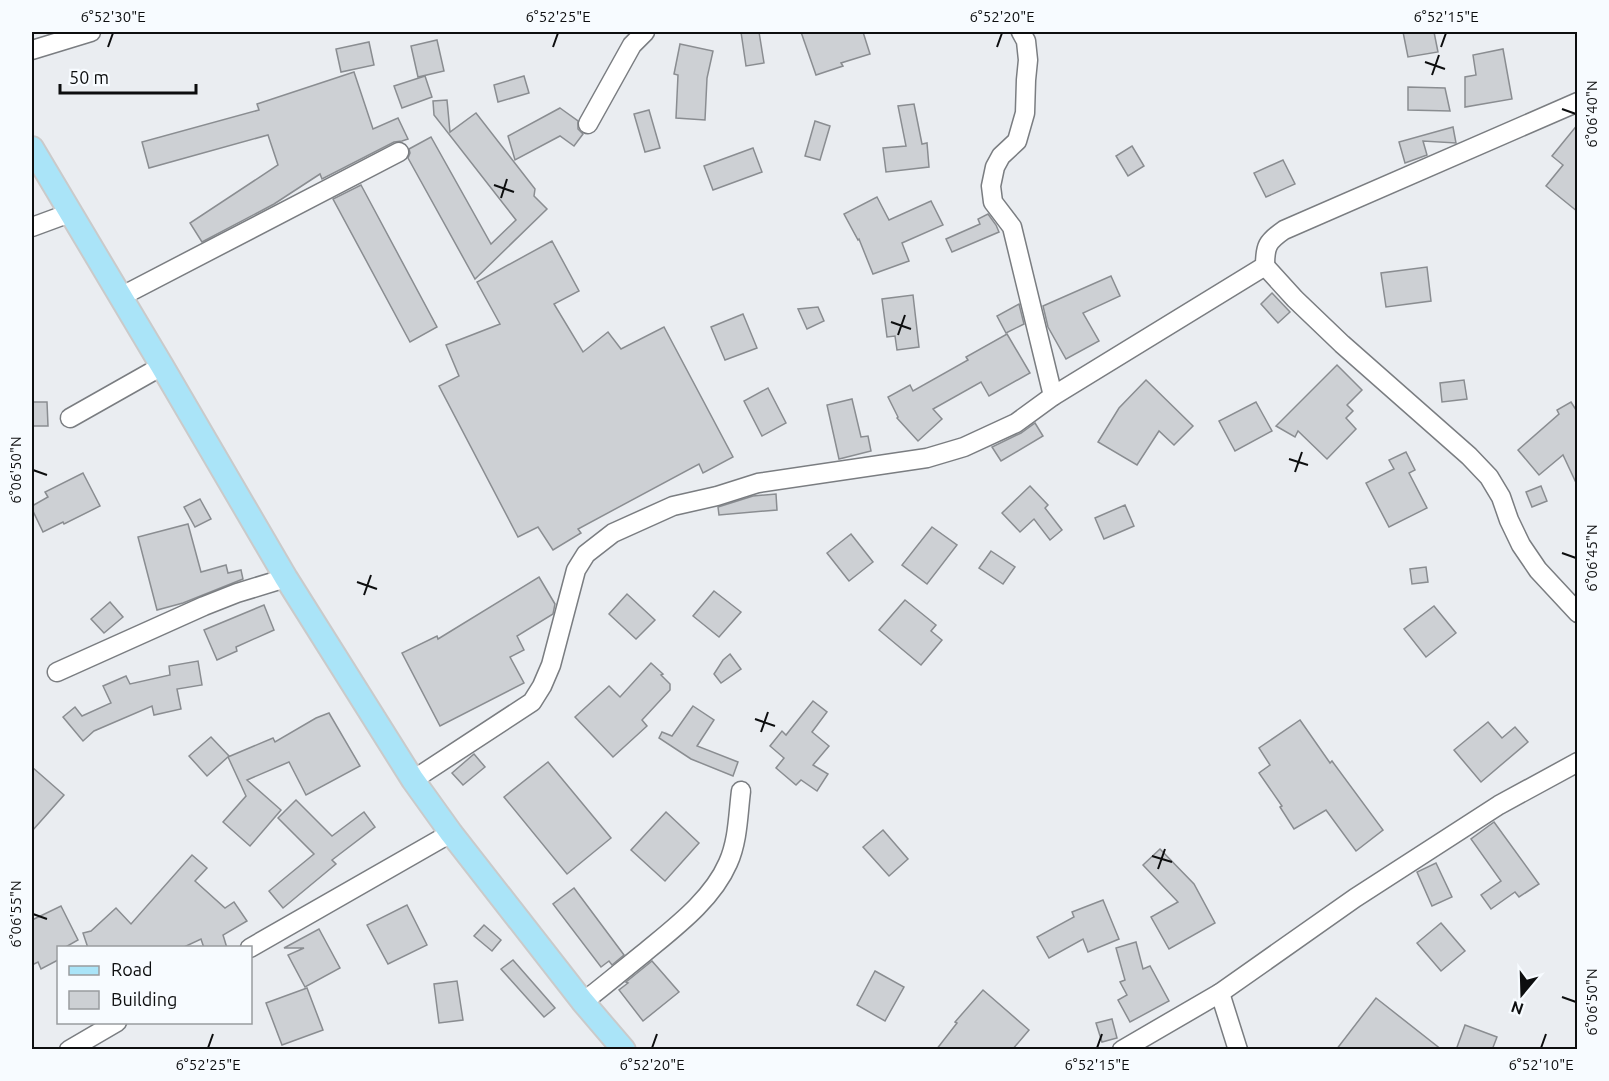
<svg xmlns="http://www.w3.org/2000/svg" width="1609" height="1081" font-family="Ubuntu,sans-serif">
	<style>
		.building { fill: #cdd0d4; stroke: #8a8d91; stroke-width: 1.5 }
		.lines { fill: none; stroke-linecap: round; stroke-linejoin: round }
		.minor-casing { stroke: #7a7d81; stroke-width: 21 }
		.major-casing { stroke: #cacaca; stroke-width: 26 }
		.minor { stroke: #fff; stroke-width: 18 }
		.major { stroke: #aae4f8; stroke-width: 22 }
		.ticks { fill: none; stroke: #0d0e0f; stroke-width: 2 }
		.neatline { fill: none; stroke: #0d0e0f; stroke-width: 2 }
		.ticks-label { font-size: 15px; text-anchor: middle; fill: #0d0e0f }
	</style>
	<rect width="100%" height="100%" fill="#eaedf1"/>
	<g class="building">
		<path d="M 741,32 L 759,32 L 764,63 L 746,66 Z"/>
		<path d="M 801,32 L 863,32 L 870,54 L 841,63 L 843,66 L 816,75 Z"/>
		<path d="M 1403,32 L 1434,32 L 1438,52 L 1408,57 Z"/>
		<path d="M 437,40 L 444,71 L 418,77 L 411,46 Z"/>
		<path d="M 369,42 L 374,65 L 341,72 L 336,49 Z"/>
		<path d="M 680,44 L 713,51 L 707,78 L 705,120 L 676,118 L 678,75 L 674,74 Z"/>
		<path d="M 1503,49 L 1512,99 L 1465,107 L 1465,77 L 1476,75 L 1473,55 Z"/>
		<path d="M 354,72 L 373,129 L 398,118 L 408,139 L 402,141 L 394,142 L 322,179 L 320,174 L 274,204 L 202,242 L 190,223 L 278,165 L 268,135 L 149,168 L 142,142 L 259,110 L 257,104 Z"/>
		<path d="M 425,76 L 432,97 L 402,108 L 394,86 Z"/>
		<path d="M 524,76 L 529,93 L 498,102 L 494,85 Z"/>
		<path d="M 1408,87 L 1445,88 L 1450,111 L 1408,110 Z"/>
		<path d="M 447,100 L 450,132 L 476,113 L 535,189 L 534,196 L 547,209 L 475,279 L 408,158 L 410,153 L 409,149 L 431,137 L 491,244 L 516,220 L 434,115 L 433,101 Z"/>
		<path d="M 914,104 L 922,144 L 927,143 L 929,167 L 886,172 L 883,148 L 906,146 L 898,106 Z"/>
		<path d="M 560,108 L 578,121 L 578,129 L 583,134 L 574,146 L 560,136 L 515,160 L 508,136 Z"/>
		<path d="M 649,110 L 660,148 L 645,152 L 634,114 Z"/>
		<path d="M 815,121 L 830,126 L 820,160 L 805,156 Z"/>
		<path d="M 1578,124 L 1578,212 L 1546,186 L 1563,165 L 1552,156 Z"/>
		<path d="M 1453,127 L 1456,143 L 1423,141 L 1427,155 L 1405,163 L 1399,142 Z"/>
		<path d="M 1132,146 L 1144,166 L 1128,176 L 1116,156 Z"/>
		<path d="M 753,148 L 762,172 L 713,190 L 704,166 Z"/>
		<path d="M 1283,160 L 1295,184 L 1266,197 L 1254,173 Z"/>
		<path d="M 361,185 L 437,327 L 410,342 L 333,199 Z"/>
		<path d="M 877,197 L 889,220 L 931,201 L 943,225 L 902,243 L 909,261 L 873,274 L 859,239 L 858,240 L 844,214 Z"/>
		<path d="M 988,214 L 996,225 L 999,232 L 952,252 L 946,239 L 980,224 L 978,219 Z"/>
		<path d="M 552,241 L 579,291 L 554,304 L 583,352 L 608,332 L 621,349 L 664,327 L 733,457 L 703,473 L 699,464 L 578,529 L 581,533 L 553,550 L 538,527 L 518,537 L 439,386 L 459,376 L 446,345 L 500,324 L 477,282 Z"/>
		<path d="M 1427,267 L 1431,301 L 1386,307 L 1381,273 Z"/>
		<path d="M 1111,276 L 1120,296 L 1083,313 L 1099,341 L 1066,359 L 1048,327 L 1043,306 Z"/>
		<path d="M 1272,293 L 1290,312 L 1278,323 L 1261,304 Z"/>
		<path d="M 913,295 L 919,347 L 897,350 L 895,336 L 887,337 L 882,299 Z"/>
		<path d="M 1019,304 L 1024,324 L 1006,333 L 997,316 Z"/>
		<path d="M 818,307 L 824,321 L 807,329 L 798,309 Z"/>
		<path d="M 743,314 L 757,348 L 725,360 L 711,327 Z"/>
		<path d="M 1007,334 L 1030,373 L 989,396 L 981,382 L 933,409 L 942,419 L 918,441 L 897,418 L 898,417 L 888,397 L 910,385 L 913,391 L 968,360 L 966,357 Z"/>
		<path d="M 1337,365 L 1362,390 L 1347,405 L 1353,411 L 1346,418 L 1356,429 L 1327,459 L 1298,431 L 1295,437 L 1276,426 Z"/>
		<path d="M 1146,380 L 1193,426 L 1174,445 L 1159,431 L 1137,465 L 1098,442 L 1119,408 Z"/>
		<path d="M 1464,380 L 1467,399 L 1442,402 L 1440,383 Z"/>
		<path d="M 768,388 L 786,423 L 762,436 L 744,401 Z"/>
		<path d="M 852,399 L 861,437 L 868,436 L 871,451 L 839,459 L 827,405 Z"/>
		<path d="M 32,402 L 47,402 L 48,426 L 32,426 Z"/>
		<path d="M 1256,402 L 1272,431 L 1235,451 L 1219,421 Z"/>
		<path d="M 1571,402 L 1578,413 L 1578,487 L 1563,455 L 1539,475 L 1518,450 L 1559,414 L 1557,410 Z"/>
		<path d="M 1035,423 L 1043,436 L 1001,461 L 992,447 L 1021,433 Z"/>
		<path d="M 1406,452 L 1415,470 L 1409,473 L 1427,508 L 1389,527 L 1366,483 L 1394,469 L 1389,460 Z"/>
		<path d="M 83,473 L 100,506 L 64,524 L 63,522 L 43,532 L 32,509 L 32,506 L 48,497 L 45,492 Z"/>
		<path d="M 1030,486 L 1048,505 L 1045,508 L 1062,530 L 1050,540 L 1034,519 L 1020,532 L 1002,513 Z"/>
		<path d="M 1541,486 L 1547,501 L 1532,507 L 1526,492 Z"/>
		<path d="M 776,494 L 777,510 L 719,515 L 718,507 L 753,496 Z"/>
		<path d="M 200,499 L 211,519 L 195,527 L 184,507 Z"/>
		<path d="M 1125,505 L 1134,526 L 1104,539 L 1095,518 Z"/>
		<path d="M 188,524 L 201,572 L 226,565 L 228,573 L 241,570 L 243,579 L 183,603 L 157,610 L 138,537 Z"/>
		<path d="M 932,527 L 957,545 L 927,584 L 902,565 Z"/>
		<path d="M 851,534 L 873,562 L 849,581 L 827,553 Z"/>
		<path d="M 991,551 L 1015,567 L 1003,584 L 979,568 Z"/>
		<path d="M 1426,567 L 1428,582 L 1412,584 L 1410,569 Z"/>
		<path d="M 539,577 L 555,604 L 553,614 L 517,636 L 524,650 L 510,657 L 524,683 L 440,726 L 402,653 L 437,636 L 438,639 Z"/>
		<path d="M 714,591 L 741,612 L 719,637 L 693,616 Z"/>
		<path d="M 627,594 L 655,620 L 636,639 L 609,614 Z"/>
		<path d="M 905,600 L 936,625 L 931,631 L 942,640 L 921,665 L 879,630 Z"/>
		<path d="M 110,602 L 123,617 L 104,633 L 91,619 Z"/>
		<path d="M 264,605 L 274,630 L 236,647 L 237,651 L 217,660 L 204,630 Z"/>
		<path d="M 1434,606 L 1456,633 L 1426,657 L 1404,629 Z"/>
		<path d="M 730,654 L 741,669 L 721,683 L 714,674 L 723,660 Z"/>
		<path d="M 198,661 L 202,685 L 177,689 L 181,709 L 154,715 L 152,706 L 94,731 L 83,741 L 63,717 L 75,707 L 82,716 L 111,703 L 103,686 L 126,676 L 130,684 L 170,675 L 169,666 Z"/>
		<path d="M 651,663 L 663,674 L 661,675 L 670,684 L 670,690 L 642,720 L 647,726 L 613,757 L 575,717 L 609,686 L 620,697 Z"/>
		<path d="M 813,701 L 827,712 L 812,732 L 829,746 L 813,765 L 828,774 L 817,791 L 801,780 L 796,785 L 776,768 L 784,758 L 770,746 L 782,731 L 786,735 Z"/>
		<path d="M 693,706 L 714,720 L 697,746 L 738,762 L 733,776 L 691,759 L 659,738 L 662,732 L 672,736 Z"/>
		<path d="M 329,713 L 360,766 L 306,795 L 289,762 L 247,780 L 281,810 L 250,846 L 223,822 L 246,796 L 228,757 L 273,738 L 275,742 L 316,718 Z"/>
		<path d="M 1300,720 L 1330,763 L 1332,761 L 1383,830 L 1356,851 L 1326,810 L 1294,829 L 1280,807 L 1282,806 L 1259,773 L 1270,765 L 1259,748 Z"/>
		<path d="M 1488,722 L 1502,738 L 1515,727 L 1528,742 L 1481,782 L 1454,750 Z"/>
		<path d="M 211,737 L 229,756 L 207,776 L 189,756 Z"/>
		<path d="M 474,754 L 485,767 L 463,785 L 452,773 Z"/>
		<path d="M 548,762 L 611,838 L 567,874 L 504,797 Z"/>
		<path d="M 32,767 L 64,795 L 32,831 Z"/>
		<path d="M 296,800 L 332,836 L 364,812 L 375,827 L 332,860 L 336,864 L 283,908 L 269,891 L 314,854 L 278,818 Z"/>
		<path d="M 666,812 L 699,843 L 665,881 L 631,850 Z"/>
		<path d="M 1494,822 L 1539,884 L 1519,897 L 1515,892 L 1491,909 L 1481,895 L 1501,881 L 1471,839 Z"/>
		<path d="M 883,830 L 908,859 L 889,876 L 863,847 Z"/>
		<path d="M 1160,849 L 1194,884 L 1215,923 L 1169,949 L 1151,917 L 1178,902 L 1143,865 Z"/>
		<path d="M 192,855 L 207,868 L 195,881 L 225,908 L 234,902 L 247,921 L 223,935 L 227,948 L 204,948 L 201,939 L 182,948 L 88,948 L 83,933 L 91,931 L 116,908 L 131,924 Z"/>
		<path d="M 1436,863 L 1452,897 L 1432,906 L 1417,872 Z"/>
		<path d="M 574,888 L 624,955 L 612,965 L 609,961 L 601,967 L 553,904 Z"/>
		<path d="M 1103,900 L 1119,939 L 1088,952 L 1083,939 L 1049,958 L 1037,937 L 1074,917 L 1072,912 Z"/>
		<path d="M 407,905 L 427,945 L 388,964 L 367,925 Z"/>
		<path d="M 61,906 L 78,940 L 64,948 L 58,948 L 58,960 L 41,969 L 38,962 L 32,965 L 32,920 Z"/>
		<path d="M 1441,923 L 1465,951 L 1441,971 L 1417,943 Z"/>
		<path d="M 484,925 L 501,940 L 492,951 L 474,936 Z"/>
		<path d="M 319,929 L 340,968 L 305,987 L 288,955 L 304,948 L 284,948 Z"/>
		<path d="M 1136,942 L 1143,969 L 1150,966 L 1169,1001 L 1130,1022 L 1118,1000 L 1127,995 L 1120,982 L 1125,980 L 1116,948 Z"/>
		<path d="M 513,960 L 555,1008 L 544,1017 L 501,969 Z"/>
		<path d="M 652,961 L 679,992 L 643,1021 L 619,990 L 628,983 L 626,982 Z"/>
		<path d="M 875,971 L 904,987 L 885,1021 L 857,1005 Z"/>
		<path d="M 457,981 L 463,1020 L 439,1023 L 434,984 Z"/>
		<path d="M 307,988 L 323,1030 L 282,1045 L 266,1003 Z"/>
		<path d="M 983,990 L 1029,1030 L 1012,1050 L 936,1050 L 957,1023 L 955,1022 Z"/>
		<path d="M 1376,998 L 1442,1050 L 1336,1050 Z"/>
		<path d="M 1112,1019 L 1117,1038 L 1102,1042 L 1096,1023 Z"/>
		<path d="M 1465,1025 L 1497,1037 L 1492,1050 L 1456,1050 Z"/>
	</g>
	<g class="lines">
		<defs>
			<g id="minor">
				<path d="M 1021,32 L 1026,41 L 1028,60 L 1026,80 L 1025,113 L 1017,141 L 1001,156 L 995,167 L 991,186 L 993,202 L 1012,227 L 1053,396"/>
				<path d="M 32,50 L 91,32"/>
				<path d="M 588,124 L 632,45 L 645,32"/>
				<path d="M 32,227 L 70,213"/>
				<path d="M 1265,266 L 1295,299 L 1342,344 L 1469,456 L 1489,477 L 1501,497 L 1509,520 L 1521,545 L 1538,570 L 1578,613"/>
				<path d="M 120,297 L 399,152"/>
				<path d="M 70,418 L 162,366"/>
				<path d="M 57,672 L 204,606 L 237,593 L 286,578"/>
				<path d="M 413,780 L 532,702 L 542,686 L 551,665 L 576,570 L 586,554 L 613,533 L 673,506 L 717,496 L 758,483 L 927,458 L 964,447 L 1016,423 L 1053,396 L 1265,266 C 1265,246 1267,242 1284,230 L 1578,102"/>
				<path d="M 250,948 L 451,833"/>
				<path d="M 1220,993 L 1238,1050"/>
				<path d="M 583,1002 C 604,986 624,969 644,953 C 674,928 712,900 728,863 C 738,841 738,815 741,791"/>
				<path d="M 69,1050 L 117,1022"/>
				<path d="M 1122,1050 L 1220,993 L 1355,898 L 1499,805 L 1578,762"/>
			</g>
			<path id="major" d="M 32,148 L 162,366 L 286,578 L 413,780 L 451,833 L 583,1002 L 624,1050"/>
		</defs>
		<use href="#minor" class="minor-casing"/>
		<use href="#major" class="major-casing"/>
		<use href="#minor" class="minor"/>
		<use href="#major" class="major"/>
	</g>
	<path class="ticks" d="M 108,47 L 113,33M 553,47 L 558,33M 997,47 L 1002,33M 1441,47 L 1446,33M 1425,62 L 1445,69M 1432,75 L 1439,55M 1562,109 L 1576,114M 494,185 L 514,192M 501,198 L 507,179M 891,322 L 911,329M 898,335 L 905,315M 1289,459 L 1308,465M 33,470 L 47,475M 1295,472 L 1302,452M 1562,553 L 1576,558M 357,582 L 377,589M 364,595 L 371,575M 755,719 L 775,726M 761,732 L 768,712M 1152,856 L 1172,862M 1158,869 L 1165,849M 33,914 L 47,919M 1562,997 L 1576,1002M 208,1048 L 213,1034M 652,1048 L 657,1034M 1097,1048 L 1102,1034M 1541,1048 L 1546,1034"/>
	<rect width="1609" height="1081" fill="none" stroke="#f7fbff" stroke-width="66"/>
	<rect x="57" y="946" width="195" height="78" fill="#f7fbff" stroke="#999c9f" stroke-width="1.5"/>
	<rect x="69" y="966" width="30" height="9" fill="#aae4f8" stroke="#999c9f" stroke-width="1.5"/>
	<text x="111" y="976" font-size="18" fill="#0d0e0f">Road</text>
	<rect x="69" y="991" width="30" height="18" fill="#cdd0d4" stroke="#999c9f" stroke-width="1.5"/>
	<text x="111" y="1006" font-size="18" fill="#0d0e0f">Building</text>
	<g transform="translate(1522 994) rotate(199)" stroke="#f7fbff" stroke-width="4.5" paint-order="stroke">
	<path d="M0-4.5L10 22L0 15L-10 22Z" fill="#0d0e0f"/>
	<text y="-9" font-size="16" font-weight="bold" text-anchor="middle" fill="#0d0e0f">N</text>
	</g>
	<path d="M60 84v9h136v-9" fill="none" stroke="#0d0e0f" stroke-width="3"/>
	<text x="69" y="84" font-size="18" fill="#0d0e0f" stroke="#f7fbff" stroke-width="4.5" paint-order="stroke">50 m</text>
	<rect x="33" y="33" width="1543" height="1015" class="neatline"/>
	<g class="ticks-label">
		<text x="113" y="22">6°52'30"E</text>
		<text x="558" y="22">6°52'25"E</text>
		<text x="1002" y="22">6°52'20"E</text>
		<text x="1446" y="22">6°52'15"E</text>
		<text transform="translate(1592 114) rotate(-90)" y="5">6°06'40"N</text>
		<text transform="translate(16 470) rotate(-90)" y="5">6°06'50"N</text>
		<text transform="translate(1592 558) rotate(-90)" y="5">6°06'45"N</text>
		<text transform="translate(16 914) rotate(-90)" y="5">6°06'55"N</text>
		<text transform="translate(1592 1002) rotate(-90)" y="5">6°06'50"N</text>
		<text x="208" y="1070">6°52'25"E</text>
		<text x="652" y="1070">6°52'20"E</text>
		<text x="1097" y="1070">6°52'15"E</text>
		<text x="1541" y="1070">6°52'10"E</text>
	</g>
</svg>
